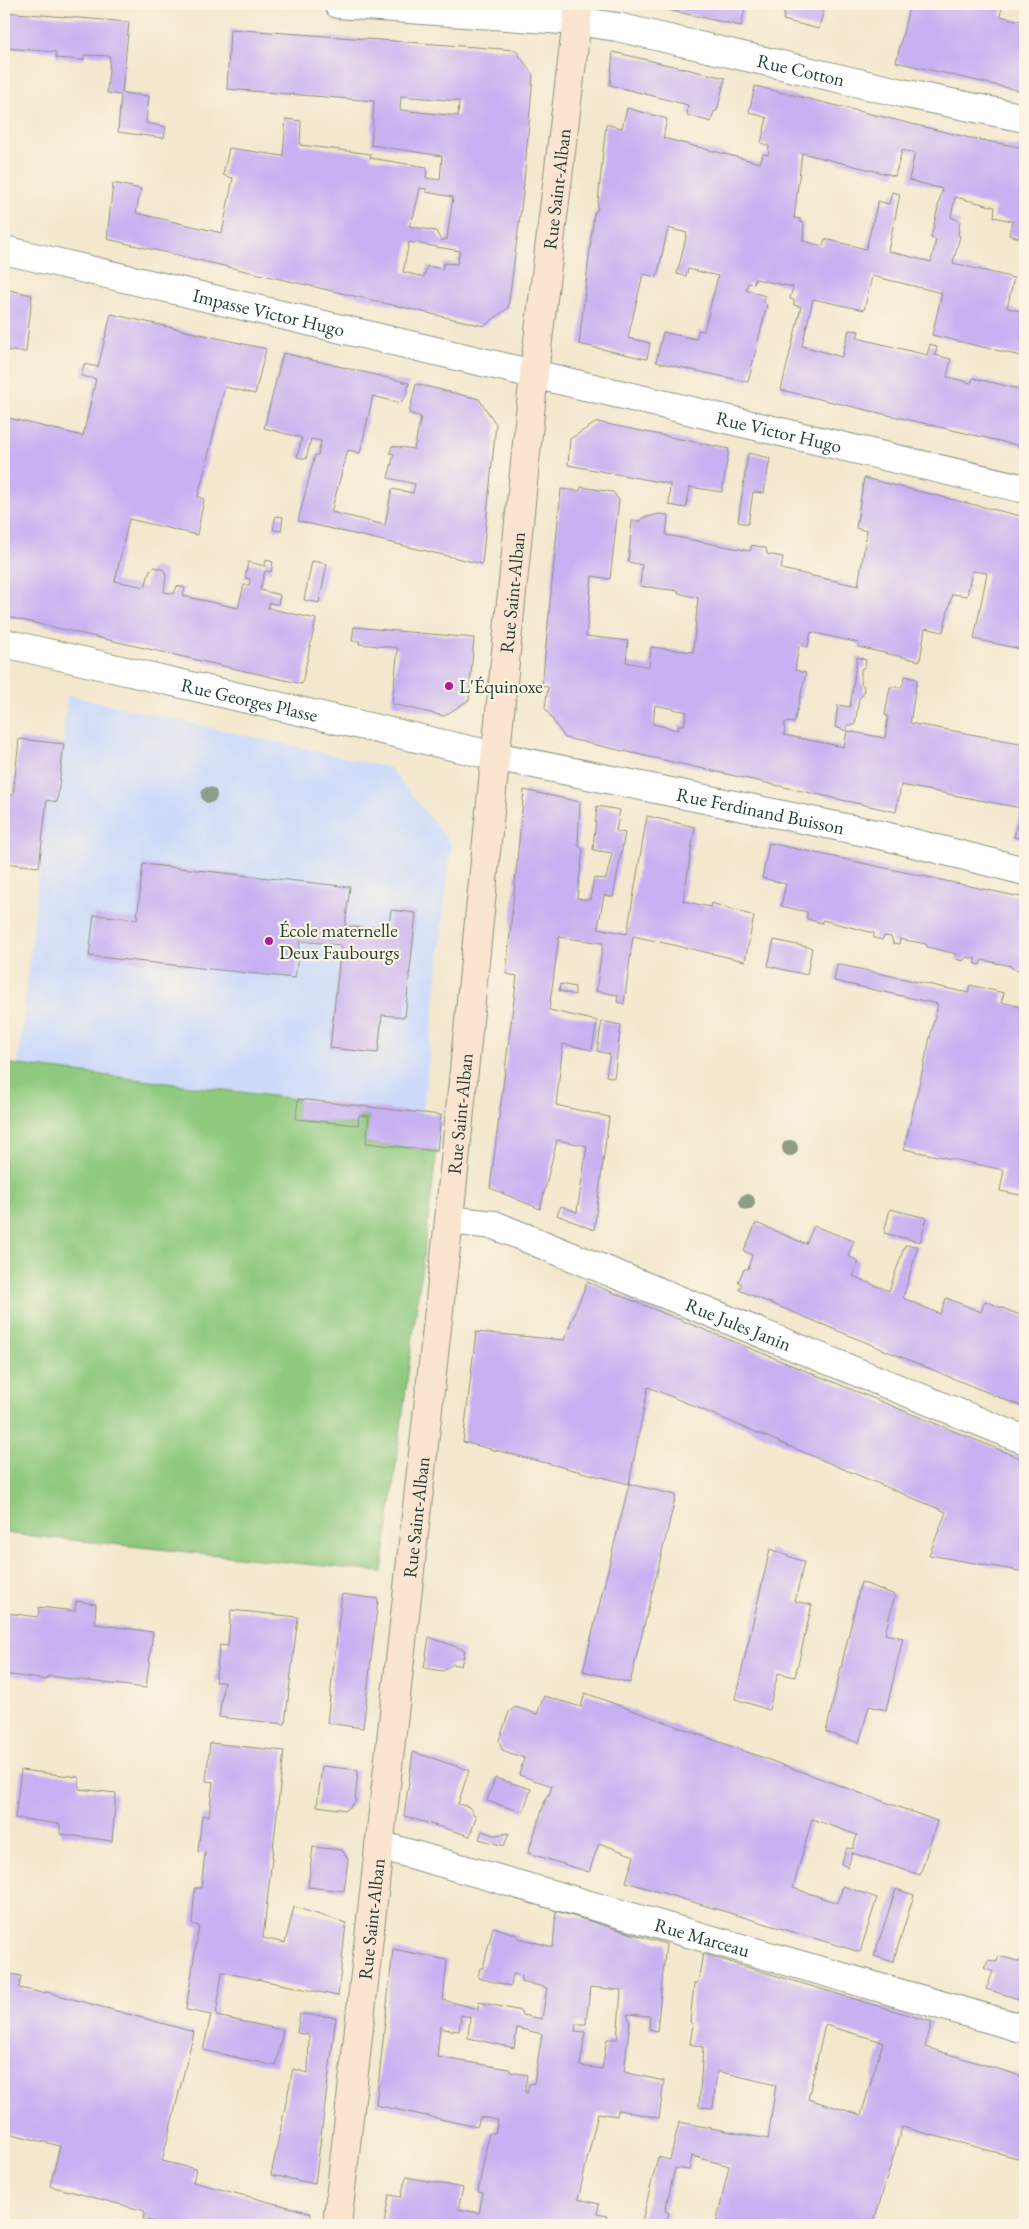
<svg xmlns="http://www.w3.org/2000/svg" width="1029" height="2229" font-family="'EB Garamond',serif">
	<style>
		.built { fill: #cddbfa }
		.green { fill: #8ec97e; stroke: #568359 }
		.building { fill: #c7b1f2; fill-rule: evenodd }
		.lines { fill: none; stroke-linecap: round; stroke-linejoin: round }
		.street-casing { stroke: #899281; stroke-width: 30 }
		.secondary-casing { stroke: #899281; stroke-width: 30 }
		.street { stroke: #fff; stroke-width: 28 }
		.secondary { stroke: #fce5d0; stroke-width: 28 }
		.tree { fill: #8e9d83 }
		.poi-dot { fill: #b5179e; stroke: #fcf5e5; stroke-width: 2 }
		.labels { text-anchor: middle; stroke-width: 4.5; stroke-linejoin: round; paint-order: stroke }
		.street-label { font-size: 19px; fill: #1f3d34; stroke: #fcf5e5 }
		.poi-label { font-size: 19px; fill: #1f3d34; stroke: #fcf5e5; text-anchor: start }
	</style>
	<rect width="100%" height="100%" fill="#fcf5e5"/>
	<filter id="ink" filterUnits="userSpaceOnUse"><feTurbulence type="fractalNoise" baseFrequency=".02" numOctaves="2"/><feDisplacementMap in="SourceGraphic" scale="10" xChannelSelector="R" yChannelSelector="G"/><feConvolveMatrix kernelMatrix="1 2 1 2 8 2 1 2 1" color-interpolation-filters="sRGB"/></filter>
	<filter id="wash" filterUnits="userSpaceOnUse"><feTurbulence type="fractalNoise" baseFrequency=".0096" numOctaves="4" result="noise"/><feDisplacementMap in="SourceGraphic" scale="20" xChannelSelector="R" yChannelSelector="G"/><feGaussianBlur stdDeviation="1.12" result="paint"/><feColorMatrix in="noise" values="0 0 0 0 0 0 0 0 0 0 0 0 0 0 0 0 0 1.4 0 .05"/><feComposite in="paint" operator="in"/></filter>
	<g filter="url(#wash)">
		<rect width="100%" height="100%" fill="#f3e8ce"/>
		<path class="built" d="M 67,695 L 390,768 L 451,844 L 423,1113 L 18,1064 L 47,800 L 57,802 Z"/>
		<path class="green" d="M 4,1063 L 298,1099 L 296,1119 L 357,1125 L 359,1115 L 369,1116 L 366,1143 L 437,1151 L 382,1572 L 4,1533 Z"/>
		<g id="blocks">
			<g class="building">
				<path d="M 669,4 L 746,4 L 741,26 L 668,10 Z"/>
				<path d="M 765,4 L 825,4 L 819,29 L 783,20 L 785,11 L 764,6 Z"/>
				<path d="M 910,4 L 946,4 L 963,7 L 964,4 L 1003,4 L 1000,16 L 1025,22 L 1025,92 L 896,62 Z"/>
				<path d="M 4,12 L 129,22 L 122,93 L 149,96 L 146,123 L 166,127 L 164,138 L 118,132 L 121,95 L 107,93 L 110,56 L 84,55 L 84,60 L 56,58 L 56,52 L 4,48 Z"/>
				<path d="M 230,29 L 516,50 L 533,75 L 523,193 L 508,308 L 484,326 L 107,239 L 113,183 L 141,189 L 136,213 L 222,233 L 233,178 L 223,175 L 229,148 L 283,156 L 286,119 L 301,121 L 300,145 L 371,154 L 370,158 L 427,167 L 426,178 L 440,180 L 442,156 L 371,145 L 374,101 L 227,89 ZM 401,96 L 459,101 L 458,116 L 400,110 ZM 420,188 L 426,189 L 426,192 L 453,197 L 447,239 L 441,241 L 436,231 L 409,226 L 414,215 ZM 409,242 L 460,251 L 457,264 L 444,263 L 442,269 L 427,266 L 424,277 L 403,272 Z"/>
				<path d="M 613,52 L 725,78 L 717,111 L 714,111 L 711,122 L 687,115 L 688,105 L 610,85 Z"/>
				<path d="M 755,86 L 970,138 L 1025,148 L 1025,231 L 1023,239 L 1009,235 L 1012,221 L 994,217 L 995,207 L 955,197 L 951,217 L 960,221 L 958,235 L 960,236 L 953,263 L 1014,278 L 1007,308 L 1025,312 L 1025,357 L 932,335 L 942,293 L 872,276 L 864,310 L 813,299 L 802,346 L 842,357 L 849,330 L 859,331 L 857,338 L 927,355 L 930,344 L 937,347 L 935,355 L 951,359 L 947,377 L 971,383 L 973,378 L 1019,389 L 1020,385 L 1025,386 L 1025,447 L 781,390 L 801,307 L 794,305 L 794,300 L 790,299 L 793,287 L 755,279 L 754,284 L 748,283 L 746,290 L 765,296 L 763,301 L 767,305 L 748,382 L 656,362 L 663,332 L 696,339 L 699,330 L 704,331 L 718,276 L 688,269 L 686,276 L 677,274 L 687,233 L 668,228 L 657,277 L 643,274 L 628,338 L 650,343 L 647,359 L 579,344 L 594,213 L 597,211 L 606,124 L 622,128 L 627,108 L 667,119 L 663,138 L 760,163 L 763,154 L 768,155 L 769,146 L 761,143 L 767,118 L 749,112 ZM 902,150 L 915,153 L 909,180 L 942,189 L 931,238 L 936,240 L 931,262 L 888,251 L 900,194 L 892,192 L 889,204 L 878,201 L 866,249 L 825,239 L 823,246 L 803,241 L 804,223 L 800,222 L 800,219 L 794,218 L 802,153 L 895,176 Z"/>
				<path d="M 4,289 L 32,295 L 26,352 L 4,350 Z"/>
				<path d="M 111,314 L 266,349 L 255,394 L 225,387 L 198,497 L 204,499 L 197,535 L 129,519 L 115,581 L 145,587 L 150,570 L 155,567 L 164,570 L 166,575 L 164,592 L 174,594 L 177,586 L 185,588 L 183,596 L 238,608 L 244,585 L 249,585 L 250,579 L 245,578 L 248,562 L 265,566 L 266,560 L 273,562 L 271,572 L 265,571 L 260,590 L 280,595 L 278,604 L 269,603 L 268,608 L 316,619 L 302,684 L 4,616 L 4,417 L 83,436 L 96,379 L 81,376 L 84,364 L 98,367 Z"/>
				<path d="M 283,353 L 409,383 L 406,396 L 400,403 L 373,396 L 360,453 L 348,450 L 331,512 L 385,525 L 392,489 L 413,493 L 415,484 L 388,478 L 394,454 L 390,453 L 392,446 L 414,449 L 421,417 L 409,413 L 416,384 L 479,399 L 496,424 L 482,564 L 298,521 L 315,455 L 318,455 L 321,441 L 311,439 L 306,459 L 297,457 L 302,438 L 264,428 Z"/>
				<path d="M 597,422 L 729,449 L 722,492 L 690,487 L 686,508 L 669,505 L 670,484 L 568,465 L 570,439 Z"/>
				<path d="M 748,453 L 770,458 L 764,493 L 753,492 L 748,524 L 738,522 Z"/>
				<path d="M 864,478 L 1025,517 L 1025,650 L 974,639 L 987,573 L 972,571 L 967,596 L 952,594 L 943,632 L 925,628 L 920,661 L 858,647 L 859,643 L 811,632 L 808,647 L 799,645 L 795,670 L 806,673 L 794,723 L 785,722 L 784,735 L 844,747 L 847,731 L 885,738 L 888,716 L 885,715 L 890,687 L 902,687 L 905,676 L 917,679 L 910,723 L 1025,744 L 1025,840 L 1014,837 L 1021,808 L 901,785 L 896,812 L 565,738 L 545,708 L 548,687 L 542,686 L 561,489 L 580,491 L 581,487 L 613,492 L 619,500 L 610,579 L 592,576 L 586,636 L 628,641 L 626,662 L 649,667 L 651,647 L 693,652 L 698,598 L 678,593 L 679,591 L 640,586 L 642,565 L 628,562 L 632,521 L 640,521 L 642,518 L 660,514 L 668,515 L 666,535 L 750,551 L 752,545 L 766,548 L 767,554 L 783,557 L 781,569 L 858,586 L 867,531 L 856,528 ZM 655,705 L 687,712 L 684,725 L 679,725 L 678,730 L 653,724 Z"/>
				<path d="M 276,516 L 283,517 L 281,531 L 273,530 Z"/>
				<path d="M 312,561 L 327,564 L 319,603 L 304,600 Z"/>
				<path d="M 354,627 L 474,638 L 469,700 L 444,716 L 392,704 L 398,648 L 359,644 L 360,641 L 352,641 Z"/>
				<path d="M 857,657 L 866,660 L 865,667 L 861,669 L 861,684 L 864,686 L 863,695 L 859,698 L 855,725 L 847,725 L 847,731 L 835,727 L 838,705 L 850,707 Z"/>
				<path d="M 19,739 L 64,744 L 57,802 L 47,800 L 39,867 L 4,863 L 4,795 L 13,795 Z"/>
				<path d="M 524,790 L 580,802 L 578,846 L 583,849 L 577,898 L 590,900 L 594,878 L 606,879 L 612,853 L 593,850 L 597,806 L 620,810 L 616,831 L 625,833 L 613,897 L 604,895 L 598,928 L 627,934 L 647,816 L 695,827 L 683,901 L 710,907 L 711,903 L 754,916 L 745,961 L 633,936 L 624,1004 L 617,1002 L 618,995 L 596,991 L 603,943 L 559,937 L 549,1010 L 597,1021 L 592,1050 L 563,1044 L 556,1105 L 609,1117 L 594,1230 L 557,1215 L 561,1206 L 577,1212 L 587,1146 L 557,1140 L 540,1209 L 490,1188 L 517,976 L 506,974 Z"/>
				<path d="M 769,843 L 1025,898 L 1025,965 L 1022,971 L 1011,968 L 1011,966 L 982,960 L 980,965 L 975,963 L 976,959 L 966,957 L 963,961 L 956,959 L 957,954 L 927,947 L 926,944 L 900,939 L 899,944 L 893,943 L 891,937 L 884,936 L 882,940 L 874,938 L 874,933 L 822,920 L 822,923 L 807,919 L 807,912 L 781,906 L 786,884 L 762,878 Z"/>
				<path d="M 143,864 L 350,887 L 345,926 L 388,931 L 391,910 L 416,913 L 405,1017 L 382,1015 L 378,1053 L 330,1048 L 341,945 L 300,941 L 295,978 L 89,956 L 94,915 L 137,919 Z"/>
				<path d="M 774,940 L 812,948 L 807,975 L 768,966 Z"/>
				<path d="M 837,964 L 968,993 L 970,985 L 1004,993 L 1001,1002 L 1025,1008 L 1024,1023 L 1025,1023 L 1025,1196 L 1000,1191 L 1004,1170 L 904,1149 L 938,1004 L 834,981 Z"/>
				<path d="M 560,984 L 575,987 L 575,995 L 559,991 Z"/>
				<path d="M 602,1021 L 621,1025 L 614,1078 L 606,1076 L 610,1054 L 597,1051 Z"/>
				<path d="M 298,1099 L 441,1115 L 437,1151 L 366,1143 L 369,1116 L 359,1115 L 358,1125 L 296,1119 Z"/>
				<path d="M 890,1209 L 927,1218 L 920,1242 L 884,1233 Z"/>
				<path d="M 756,1223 L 806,1244 L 814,1226 L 854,1241 L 848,1256 L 859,1261 L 853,1276 L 889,1291 L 905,1245 L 918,1246 L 903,1298 L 940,1314 L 946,1298 L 981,1312 L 985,1301 L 1025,1317 L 1025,1408 L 739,1290 L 742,1284 L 738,1282 L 744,1269 L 748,1269 L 752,1255 L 744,1251 Z"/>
				<path d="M 587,1282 L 1025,1460 L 1025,1572 L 929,1555 L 946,1512 L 648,1387 L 629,1484 L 676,1495 L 630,1683 L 583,1671 L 629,1484 L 463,1442 L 476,1332 L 564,1340 Z"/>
				<path d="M 770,1549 L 804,1562 L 795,1601 L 812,1605 L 795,1677 L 778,1673 L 769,1710 L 735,1699 Z"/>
				<path d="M 861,1582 L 895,1595 L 885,1634 L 903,1638 L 886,1710 L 869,1706 L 859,1743 L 826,1732 Z"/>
				<path d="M 342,1594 L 378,1599 L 363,1728 L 327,1723 Z"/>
				<path d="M 76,1601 L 96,1604 L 95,1624 L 153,1632 L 146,1688 L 48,1676 L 47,1680 L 4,1674 L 4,1640 L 7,1613 L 38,1617 L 39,1607 L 75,1611 Z"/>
				<path d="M 231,1610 L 298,1617 L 285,1724 L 219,1717 L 224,1682 L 215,1682 L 220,1645 L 228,1646 Z"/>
				<path d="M 429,1637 L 465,1650 L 461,1666 L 453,1664 L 443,1671 L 424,1668 Z"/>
				<path d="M 585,1693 L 937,1821 L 920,1875 L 852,1853 L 848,1867 L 841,1864 L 847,1848 L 853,1849 L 857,1835 L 812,1819 L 793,1888 L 838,1903 L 843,1886 L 877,1898 L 860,1952 L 626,1882 L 634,1856 L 599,1843 L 589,1872 L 528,1853 L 547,1795 L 549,1795 L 552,1786 L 519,1775 L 524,1758 L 502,1750 L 499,1740 L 509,1712 L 515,1707 L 537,1714 L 544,1696 L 581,1707 Z"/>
				<path d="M 210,1743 L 284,1751 L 263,1938 L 285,1943 L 294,1907 L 346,1923 L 338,1996 L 222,1972 L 216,2016 L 283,2030 L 276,2066 L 203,2050 L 211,2015 L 186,2010 L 199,1926 L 192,1924 L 195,1888 L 201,1888 L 205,1853 L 198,1852 L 202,1815 L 209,1816 L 213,1782 L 206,1781 Z"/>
				<path d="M 413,1752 L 469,1770 L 458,1804 L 469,1807 L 476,1817 L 470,1836 L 404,1816 Z"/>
				<path d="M 322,1766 L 358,1770 L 355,1803 L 346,1810 L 317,1806 Z"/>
				<path d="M 21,1770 L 79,1777 L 79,1789 L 116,1793 L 112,1841 L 60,1834 L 60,1824 L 15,1818 Z"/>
				<path d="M 495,1778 L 531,1789 L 523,1812 L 487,1801 Z"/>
				<path d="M 482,1831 L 495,1835 L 509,1833 L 504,1846 L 479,1839 Z"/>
				<path d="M 313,1847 L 342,1850 L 348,1859 L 344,1891 L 308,1887 Z"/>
				<path d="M 896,1889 L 914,1895 L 893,1962 L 874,1956 Z"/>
				<path d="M 556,1911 L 666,1944 L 657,2031 L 649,2029 L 650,2016 L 627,2014 L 630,2021 L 624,2072 L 664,2081 L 659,2118 L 618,2110 L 617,2116 L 598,2113 L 578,2199 L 599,2204 L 597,2214 L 607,2216 L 605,2225 L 384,2225 L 389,2195 L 401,2197 L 406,2177 L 463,2188 L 458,2209 L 479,2213 L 483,2193 L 478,2192 L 489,2133 L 495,2133 L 498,2120 L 480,2117 L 477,2127 L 376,2105 L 393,1949 L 447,1960 L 443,2000 L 478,2009 L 479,2002 L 521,2011 L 522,2015 L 542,2019 L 547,1988 L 521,1981 L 522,1976 L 513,1974 L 511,1986 L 478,1978 L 480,1968 L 483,1968 L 493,1927 L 515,1934 L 518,1938 L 553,1947 ZM 590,1987 L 621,1990 L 617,2039 L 607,2039 L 602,2069 L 580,2066 L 585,2032 L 575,2031 L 576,2024 L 586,2024 ZM 461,2015 L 470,2017 L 468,2038 L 514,2048 L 517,2028 L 542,2034 L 534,2083 L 529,2084 L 527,2093 L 525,2092 L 527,2075 L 511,2072 L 509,2069 L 437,2057 L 440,2026 L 444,2029 L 459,2031 Z"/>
				<path d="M 703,1954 L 932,2022 L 925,2047 L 1025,2077 L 1025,2160 L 902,2127 L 873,2225 L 716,2225 L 729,2166 L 692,2156 L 689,2170 L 675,2168 L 665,2211 L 669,2213 L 667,2218 L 671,2222 L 670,2225 L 641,2225 L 658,2157 L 670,2160 L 679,2122 L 768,2139 L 776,2085 L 717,2071 L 713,2108 L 699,2107 L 703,2047 L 690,2044 L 693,2025 L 690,2022 L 694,1984 L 698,1981 ZM 825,2025 L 883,2042 L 861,2115 L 808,2099 Z"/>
				<path d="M 999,1956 L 1025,1963 L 1025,2001 L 986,1989 L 993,1972 L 984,1968 L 989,1960 L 997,1962 Z"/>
				<path d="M 4,1973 L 21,1976 L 19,1988 L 43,1993 L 47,1992 L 194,2032 L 162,2161 L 196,2169 L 193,2182 L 311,2213 L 309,2225 L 166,2225 L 143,2219 L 145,2211 L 50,2186 L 60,2146 L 4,2132 Z"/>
				<path d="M 300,2014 L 336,2017 L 315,2184 L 271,2175 L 293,2069 L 308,2073 L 309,2035 L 297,2033 Z"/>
			</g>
		</g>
	</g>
	<g filter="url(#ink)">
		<use href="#blocks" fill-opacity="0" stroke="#899281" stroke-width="1"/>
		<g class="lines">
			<defs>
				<g id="street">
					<path id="s1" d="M 338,4 L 576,21 L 617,27 L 902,93 L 1025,118"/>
					<path id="s2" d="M 4,250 L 1025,489"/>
					<path id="s3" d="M 4,643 L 495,756 L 885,836 L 1025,871"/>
					<path id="s4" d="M 449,1220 L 494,1225 L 1025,1440"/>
					<path id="s5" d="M 379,1845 L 1025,2029"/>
				</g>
				<g id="secondary">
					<path id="s6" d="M 337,2225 L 449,1220 L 534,373 L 579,4"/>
				</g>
			</defs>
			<use href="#street" class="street-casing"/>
			<use href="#secondary" class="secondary-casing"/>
			<use href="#street" class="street"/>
			<use href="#secondary" class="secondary"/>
		</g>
		<g class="tree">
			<circle cx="209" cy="795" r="8"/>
			<circle cx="790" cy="1148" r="8"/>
			<circle cx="747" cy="1202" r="8"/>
		</g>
	</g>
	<g class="poi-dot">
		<circle cx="449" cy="686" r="5"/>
		<circle cx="269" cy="941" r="5"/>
	</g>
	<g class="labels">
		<g class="street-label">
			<text dy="7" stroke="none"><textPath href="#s1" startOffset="469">Rue Cotton</textPath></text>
			<text dy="7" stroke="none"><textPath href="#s6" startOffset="2048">Rue Saint-Alban</textPath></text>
			<text dy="7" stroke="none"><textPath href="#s2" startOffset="272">Impasse Victor Hugo</textPath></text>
			<text dy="7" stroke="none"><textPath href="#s2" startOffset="796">Rue Victor Hugo</textPath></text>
			<text dy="7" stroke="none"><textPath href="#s6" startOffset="1642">Rue Saint-Alban</textPath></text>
			<text dy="7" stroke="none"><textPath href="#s3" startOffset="252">Rue Georges Plasse</textPath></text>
			<text dy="7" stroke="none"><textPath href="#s3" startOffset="775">Rue Ferdinand Buisson</textPath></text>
			<text dy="7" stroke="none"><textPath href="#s6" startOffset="1118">Rue Saint-Alban</textPath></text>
			<text dy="7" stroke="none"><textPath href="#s4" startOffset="309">Rue Jules Janin</textPath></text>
			<text dy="7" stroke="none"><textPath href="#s6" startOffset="712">Rue Saint-Alban</textPath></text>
			<text dy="7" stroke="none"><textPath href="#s6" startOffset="308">Rue Saint-Alban</textPath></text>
			<text dy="7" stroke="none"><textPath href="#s5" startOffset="336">Rue Marceau</textPath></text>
		</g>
		<g class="poi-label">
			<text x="459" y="693">L'Équinoxe</text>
			<text x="279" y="937">École maternelle<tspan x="279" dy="22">Deux Faubourgs</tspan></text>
		</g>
	</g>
	<rect width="1029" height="2229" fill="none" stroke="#fcf5e5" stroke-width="20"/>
</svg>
